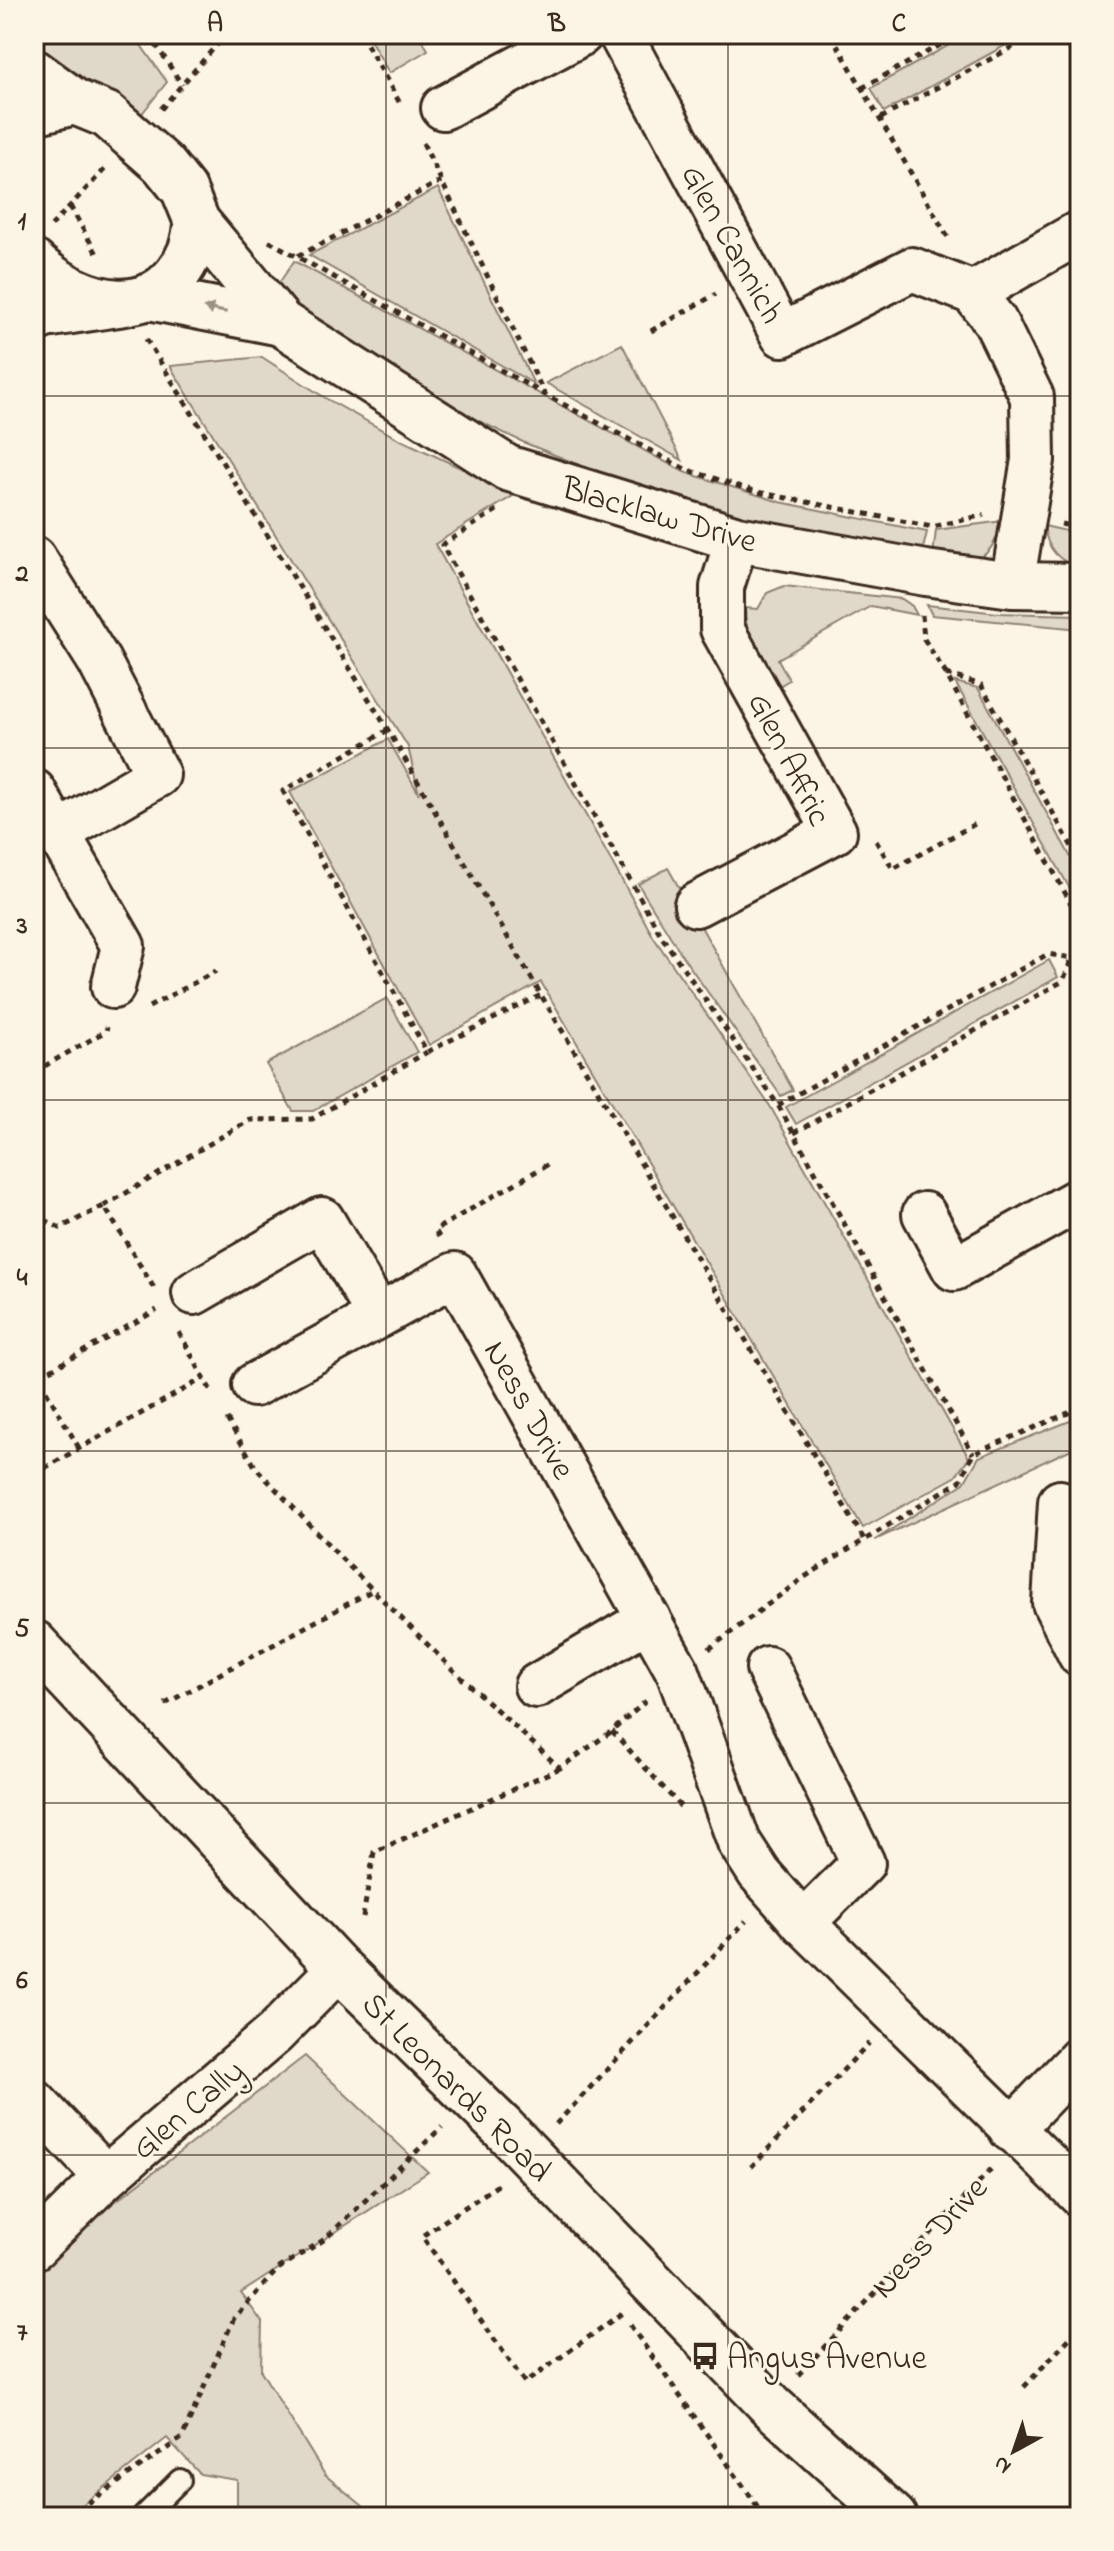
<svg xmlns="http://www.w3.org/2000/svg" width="1114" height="2551" font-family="'Indie Flower',sans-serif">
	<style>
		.green { fill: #e0d8c8; stroke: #8e8173; stroke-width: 2 }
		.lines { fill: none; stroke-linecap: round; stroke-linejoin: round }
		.lane-casing { stroke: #3b2a1e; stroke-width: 26 }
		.street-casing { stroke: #3b2a1e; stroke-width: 48 }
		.secondary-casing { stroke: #3b2a1e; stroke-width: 50 }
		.path { stroke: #3b2a1e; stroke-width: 5; stroke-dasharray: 6 6; stroke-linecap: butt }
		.lane { stroke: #fcf5e5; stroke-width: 20 }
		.street { stroke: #fcf5e5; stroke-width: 42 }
		.secondary { stroke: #fcf5e5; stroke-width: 44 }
		.oneway { fill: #9c9082 }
		.grid { fill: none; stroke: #3b2a1e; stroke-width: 2; stroke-opacity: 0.55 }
		.labels { text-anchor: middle; stroke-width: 6; stroke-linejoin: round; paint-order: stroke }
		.street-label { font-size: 34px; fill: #3b2a1e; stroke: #fcf5e5 }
		.poi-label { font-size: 34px; fill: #3b2a1e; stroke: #fcf5e5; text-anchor: start }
		.neatline { fill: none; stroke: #3b2a1e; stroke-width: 3 }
		.grid-label { font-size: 26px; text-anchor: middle; font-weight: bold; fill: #3b2a1e }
	</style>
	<rect width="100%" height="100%" fill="#fcf5e5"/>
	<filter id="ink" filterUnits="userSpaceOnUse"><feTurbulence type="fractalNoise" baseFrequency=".0125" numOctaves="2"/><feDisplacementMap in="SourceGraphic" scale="16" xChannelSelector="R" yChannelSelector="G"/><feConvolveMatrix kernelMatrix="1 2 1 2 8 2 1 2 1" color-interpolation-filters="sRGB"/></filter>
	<g filter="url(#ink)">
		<g class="green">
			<path d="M 34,34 L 133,34 L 167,82 L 140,116 L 34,50 Z"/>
			<path d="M 367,34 L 419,34 L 428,50 L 389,73 Z"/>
			<path d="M 969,34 L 1026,34 L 884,112 L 871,88 Z"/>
			<path d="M 438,188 L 534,384 L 309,255 Z"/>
			<path d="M 294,261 L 684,472 L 780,502 L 927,532 L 922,553 L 745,521 L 632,486 L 525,443 L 418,392 L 316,329 L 275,289 Z"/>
			<path d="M 622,344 L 682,460 L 546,383 Z"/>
			<path d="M 262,357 L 327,399 L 395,437 L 516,494 L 435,544 L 654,938 L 770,1106 L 969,1458 L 955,1477 L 863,1528 L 541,982 L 429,1045 L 290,792 L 388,739 L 419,794 L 408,747 L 170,366 Z"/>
			<path d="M 1003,521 C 988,566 975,564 933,556 L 936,530 Z"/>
			<path d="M 1044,526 L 1080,534 L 1080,569 C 1058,560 1047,550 1044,526 Z"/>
			<path d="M 784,586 L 902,599 L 912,606 L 917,615 L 871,606 L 778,659 L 789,680 L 776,688 C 761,662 745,639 745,608 L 758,609 L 767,593 Z"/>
			<path d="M 927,605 L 998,613 L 1080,615 L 1080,629 L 932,615 Z"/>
			<path d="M 955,682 L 978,688 L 1080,874 L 1080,907 Z"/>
			<path d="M 668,868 L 793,1090 L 781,1096 L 683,957 L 638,884 Z"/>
			<path d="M 1049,960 L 1058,977 L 796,1124 L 786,1107 Z"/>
			<path d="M 387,998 L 417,1052 L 313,1111 L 293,1111 L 266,1064 Z"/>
			<path d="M 1080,1417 L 1080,1445 L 875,1540 L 964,1483 L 979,1457 Z"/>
			<path d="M 305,2056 L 428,2172 L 241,2293 L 262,2322 L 261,2371 L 325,2475 L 363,2506 L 360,2517 L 237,2517 L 237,2480 L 200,2474 L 167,2438 L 67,2517 L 34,2517 L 34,2264 Z"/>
		</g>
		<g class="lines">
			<defs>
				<path id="lane" d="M 143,2517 L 180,2480"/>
				<g id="street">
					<path d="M 620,34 L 782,335 L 912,269 L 973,293 L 995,321 L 1032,397 L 1033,460 L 1012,585"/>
					<path d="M 443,108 L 581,34"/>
					<path d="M 973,293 L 1080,232"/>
					<path d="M 34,321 L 45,316 L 125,304"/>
					<path d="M 34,558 L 99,661 L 158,775 L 58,833 L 123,946 L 113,987"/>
					<path d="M 34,791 L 58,833"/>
					<path d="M 696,905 L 835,832 L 722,629 L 722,587 L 737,539"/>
					<path d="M 924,1214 L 954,1269 L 1080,1199"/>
					<path d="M 194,1293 L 322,1219 L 379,1316"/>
					<path d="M 254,1385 L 455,1274 L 678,1672 L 739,1842 L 759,1873 L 803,1923 L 1080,2195"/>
					<path d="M 1060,1502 L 1054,1603 L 1080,1655"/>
					<path d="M 768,1668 L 863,1863 L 803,1923"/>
					<path d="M 536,1686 L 649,1619"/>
					<path d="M 34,2101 L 106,2177"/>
					<path d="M 1011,2130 L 1080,2058"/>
					<path d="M 34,2248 L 106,2177 L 275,2033 L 339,1968"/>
				</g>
				<g id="secondary">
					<path d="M 34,72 L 75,102"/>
					<path d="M 34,112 L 75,102 L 107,115 L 163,164 L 184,190 L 197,222 L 281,323 L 507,468 L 737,539 L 926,573 L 1012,585 L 1080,586"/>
					<path d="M 34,263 C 82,307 158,326 190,252 C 194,243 195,231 197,222"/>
					<path d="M 149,297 L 281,323"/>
					<path d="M 34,1643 L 339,1968 L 504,2129 L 772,2407 L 894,2517"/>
				</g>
			</defs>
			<use href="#lane" class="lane-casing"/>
			<use href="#street" class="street-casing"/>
			<use href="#secondary" class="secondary-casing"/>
			<g class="path">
				<path d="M 149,34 L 182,85"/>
				<path d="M 361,34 L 402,107"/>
				<path d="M 831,34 L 950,241"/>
				<path d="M 1062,34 L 1080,66"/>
				<path d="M 862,88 L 960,34"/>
				<path d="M 161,109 L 226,34"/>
				<path d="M 881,118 L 1037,34"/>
				<path d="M 423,143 L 544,393"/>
				<path d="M 70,206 L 97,254"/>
				<path d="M 51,226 L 105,169"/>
				<path d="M 269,241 L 544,394 L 685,469 L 757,492 L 932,527 L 984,515"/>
				<path d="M 298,256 L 441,181"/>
				<path d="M 651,331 L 716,294"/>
				<path d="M 146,339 L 388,730 L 541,995 L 865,1541"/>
				<path d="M 497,510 L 442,545 L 662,937 L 778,1105 L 973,1454"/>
				<path d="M 1061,524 L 1080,528"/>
				<path d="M 922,615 L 924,639 L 946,674 L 1076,913 L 1080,916"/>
				<path d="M 946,674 L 981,685 L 1080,861"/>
				<path d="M 388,730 L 283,791 L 427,1052 L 541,995"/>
				<path d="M 876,841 L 893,869 L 975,824"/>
				<path d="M 149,1007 L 216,971"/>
				<path d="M 34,1072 L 106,1031 L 107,1027"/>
				<path d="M 778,1105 L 1048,954 L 1072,958"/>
				<path d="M 794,1133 L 1063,981 L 1072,958 L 1080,956"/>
				<path d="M 104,1206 L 250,1120 L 312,1119 L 427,1052"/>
				<path d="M 34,1214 L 60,1228 L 104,1206 L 154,1288"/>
				<path d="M 439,1237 L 435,1230 L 552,1162"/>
				<path d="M 179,1332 L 212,1393"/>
				<path d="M 227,1419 L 256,1468 L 340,1557 L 453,1670 L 560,1768 L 612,1731 L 646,1701"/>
				<path d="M 79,1448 L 38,1377 L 157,1310"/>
				<path d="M 34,1474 L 204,1378"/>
				<path d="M 709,1649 L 803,1578 L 960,1481 L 973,1454 L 1080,1408"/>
				<path d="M 165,1704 L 373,1590"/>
				<path d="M 612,1731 L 681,1807"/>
				<path d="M 363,1917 L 374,1852 L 560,1768"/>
				<path d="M 556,2124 L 746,1921"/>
				<path d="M 751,2167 L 869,2043"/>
				<path d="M 498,2185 L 422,2236 L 525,2383 L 622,2313"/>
				<path d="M 630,2325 L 765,2517"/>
				<path d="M 798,2375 L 994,2166"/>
				<path d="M 1024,2387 L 1080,2327"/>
				<path d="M 68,2517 L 182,2438 L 234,2318 L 278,2269 L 325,2239 L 442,2127"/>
			</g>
			<use href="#lane" class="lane"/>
			<use href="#street" class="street"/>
			<use href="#secondary" class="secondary"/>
		</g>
		<defs><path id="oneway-solid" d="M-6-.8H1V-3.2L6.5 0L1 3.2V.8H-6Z" transform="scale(2)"/></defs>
		<use class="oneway" href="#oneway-solid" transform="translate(215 310) rotate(-169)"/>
	</g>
	<path class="grid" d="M 386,34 L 386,2517M 728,34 L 728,2517M 34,396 L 1080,396M 34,748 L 1080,748M 34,1100 L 1080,1100M 34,1451 L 1080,1451M 34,1803 L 1080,1803M 34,2155 L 1080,2155"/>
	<defs>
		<symbol id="bus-bare" viewBox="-9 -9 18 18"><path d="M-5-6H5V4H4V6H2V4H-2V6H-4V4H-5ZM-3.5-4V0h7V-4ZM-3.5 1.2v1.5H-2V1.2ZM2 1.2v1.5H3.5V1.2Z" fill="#3b2a1e" stroke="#fcf5e5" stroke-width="2.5" paint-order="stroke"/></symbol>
	</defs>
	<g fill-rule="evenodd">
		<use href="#bus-bare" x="685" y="2336" width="40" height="40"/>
	</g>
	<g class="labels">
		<g class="street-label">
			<text transform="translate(734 243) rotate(61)" y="12">Glen Cannich</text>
			<text transform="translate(660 513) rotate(16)" y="12">Blacklaw Drive</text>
			<text transform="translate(791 758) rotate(63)" y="12">Glen Affric</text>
			<text transform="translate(531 1409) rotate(61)" y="12">Ness Drive</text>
			<text transform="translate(458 2086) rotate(45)" y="12">St Leonards Road</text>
			<text transform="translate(187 2108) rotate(-40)" y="12">Glen Cally</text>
			<text transform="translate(928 2236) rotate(-47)" y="12">Ness Drive</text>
		</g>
		<g class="poi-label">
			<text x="727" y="2368">Angus Avenue</text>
		</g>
	</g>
	<rect width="1114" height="2551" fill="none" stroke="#fcf5e5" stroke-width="88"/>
	<g transform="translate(1014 2451) rotate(220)" stroke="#fcf5e5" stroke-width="6" paint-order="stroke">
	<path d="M0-6L14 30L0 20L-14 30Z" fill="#3b2a1e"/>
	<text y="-12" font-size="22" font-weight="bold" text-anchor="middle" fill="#3b2a1e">N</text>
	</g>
	<rect x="44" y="44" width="1026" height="2463" class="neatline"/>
	<g class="grid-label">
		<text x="215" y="31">A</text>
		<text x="557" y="31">B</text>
		<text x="899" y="31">C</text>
		<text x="22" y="229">1</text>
		<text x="22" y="581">2</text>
		<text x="22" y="933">3</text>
		<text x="22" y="1285">4</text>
		<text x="22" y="1636">5</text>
		<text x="22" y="1988">6</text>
		<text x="22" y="2340">7</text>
	</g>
</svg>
